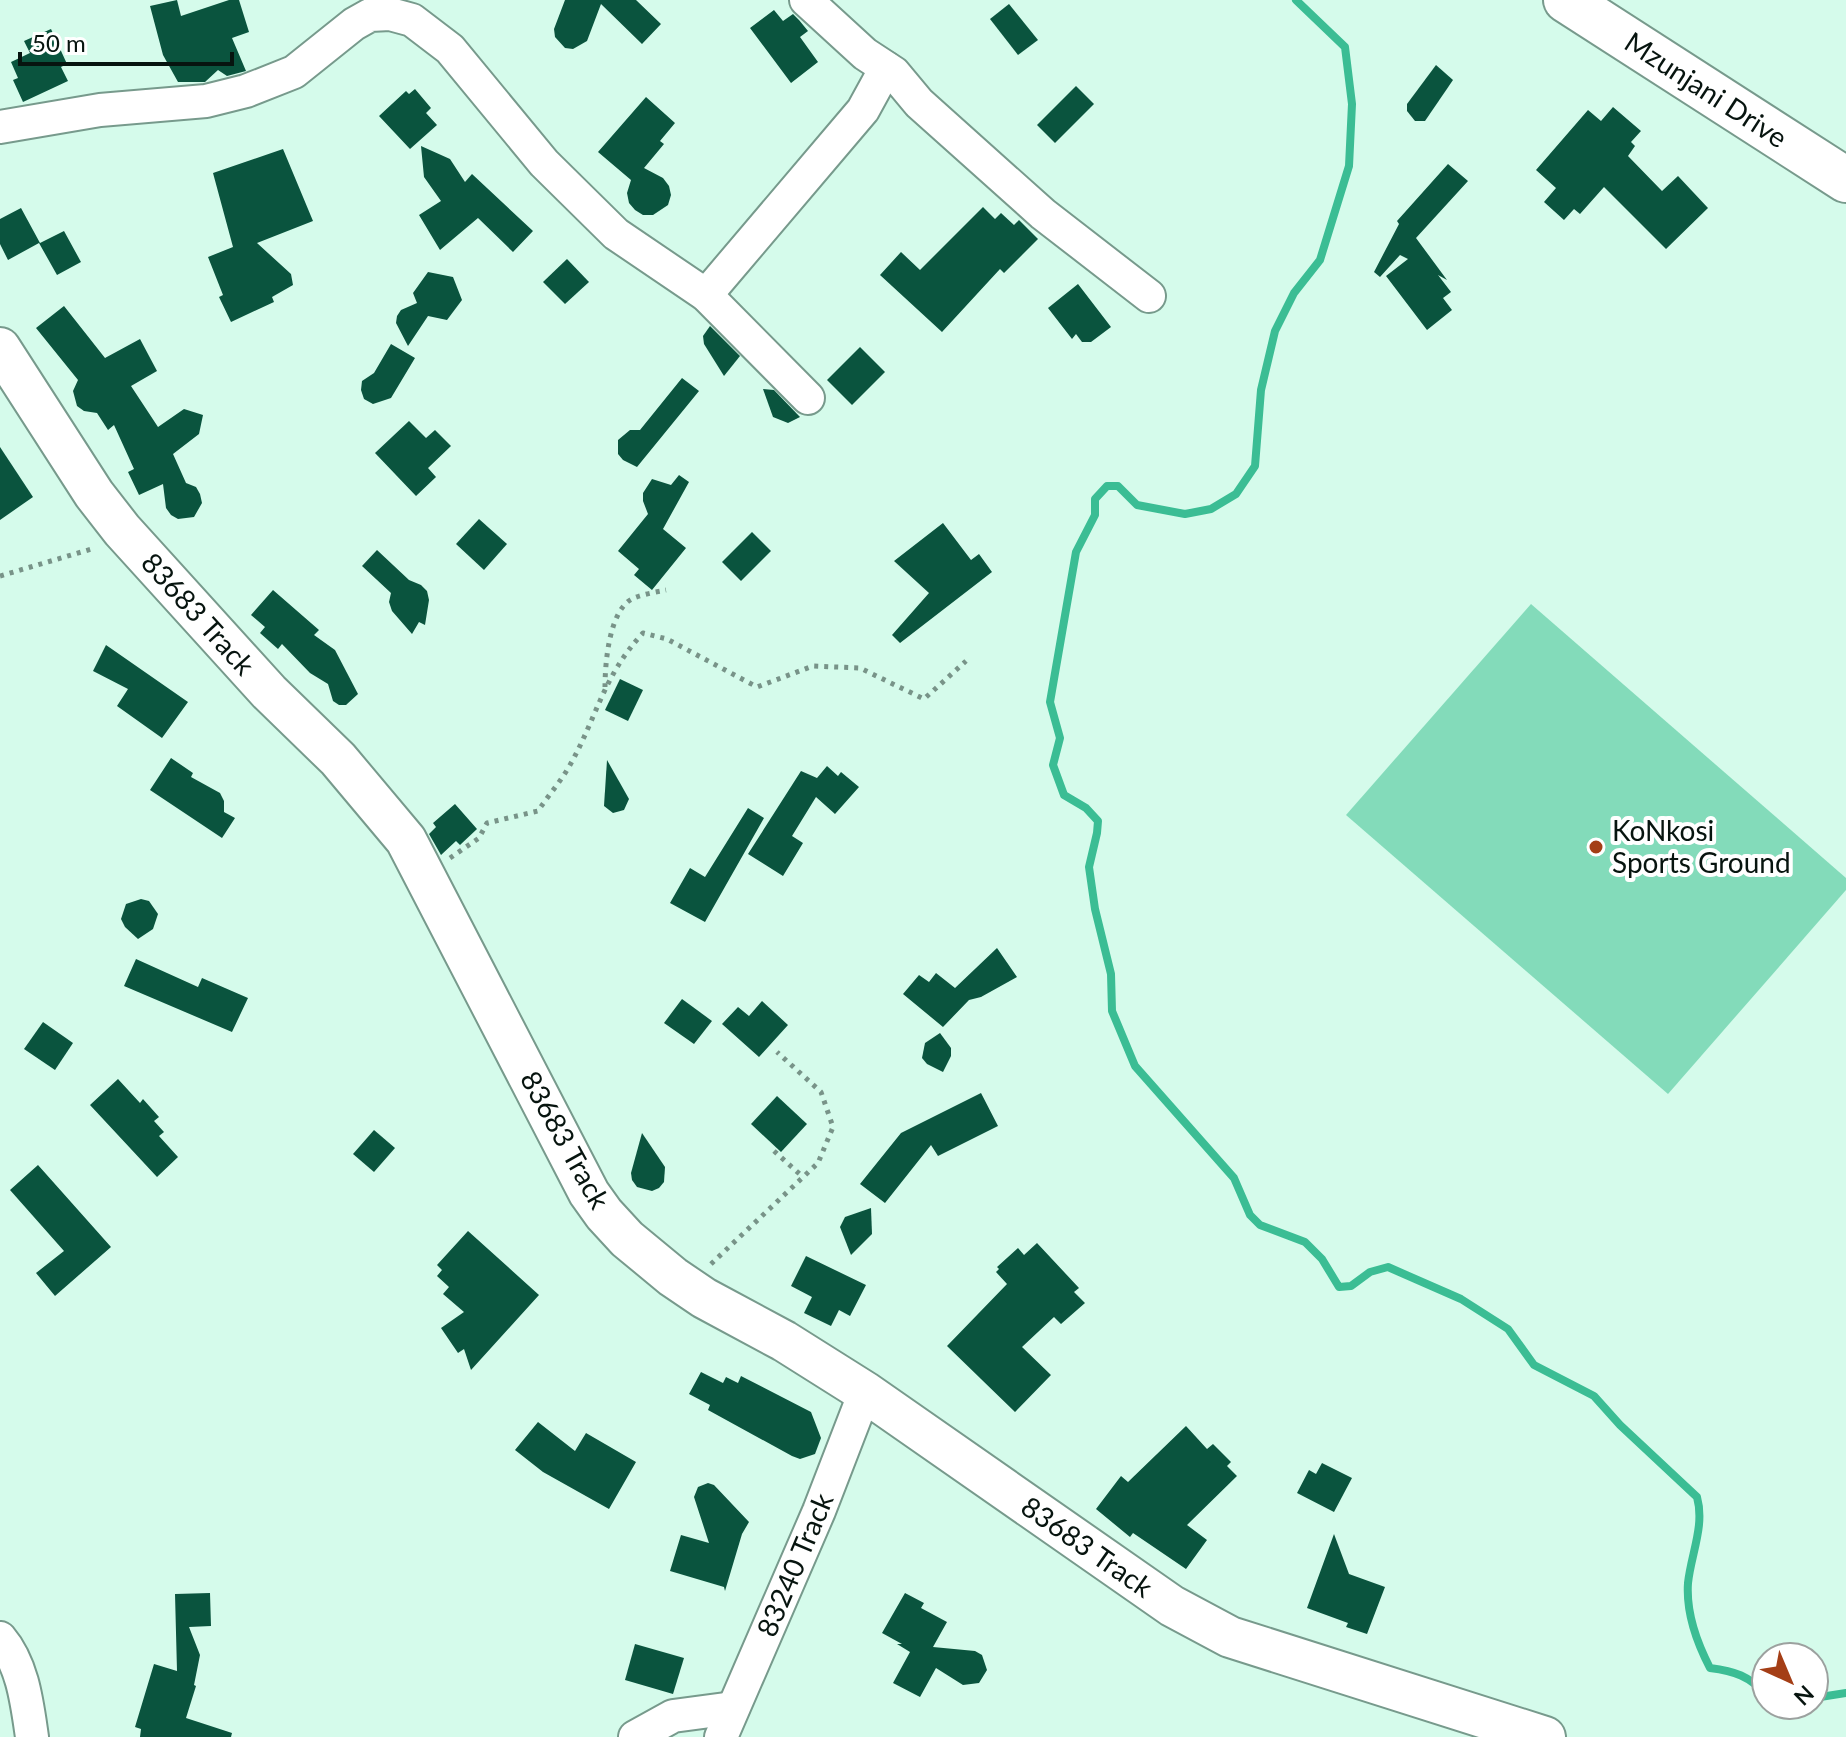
<svg xmlns="http://www.w3.org/2000/svg" width="1846" height="1737" font-family="Lato,sans-serif">
	<style>
		.green { fill: #83dbba }
		.lines { fill: none; stroke-linecap: round; stroke-linejoin: round }
		.stream { stroke: #3bbd94; stroke-width: 8 }
		.building { fill: #0a543e }
		.minor-casing { stroke: #779a8c; stroke-width: 36 }
		.tertiary-casing { stroke: #779a8c; stroke-width: 44 }
		.secondary-casing { stroke: #779a8c; stroke-width: 48 }
		.path { stroke: #789388; stroke-width: 5; stroke-dasharray: 4 6; stroke-linecap: butt }
		.minor { stroke: #fff; stroke-width: 32 }
		.tertiary { stroke: #fff; stroke-width: 40 }
		.secondary { stroke: #fff; stroke-width: 44 }
		.poi-dot { fill: #a43e16; stroke: #fff; stroke-width: 3 }
		.labels { text-anchor: middle; stroke-width: 8; stroke-linejoin: round; paint-order: stroke }
		.street-label { font-size: 28px; fill: #07140f; stroke: #fff }
		.poi-label { font-size: 28px; fill: #07140f; stroke: #fff; text-anchor: start }
	</style>
	<rect width="100%" height="100%" fill="#d5fbeb"/>
	<path class="green" d="M 1531,604 L 1846,878 L 1846,890 L 1668,1094 L 1346,815 Z"/>
	<g class="lines">
		<g class="stream">
			<path d="M 1296,0 L 1345,47 L 1352,104 L 1349,166 L 1320,260 L 1294,293 L 1275,331 L 1261,390 L 1255,466 L 1236,494 L 1211,509 L 1185,514 L 1137,505 L 1118,486 L 1107,486 L 1095,499 L 1095,515 L 1076,552 L 1050,702 L 1060,738 L 1053,765 L 1064,795 L 1086,808 L 1098,821 L 1097,833 L 1089,867 L 1095,909 L 1111,974 L 1112,1011 L 1135,1066 L 1234,1178 L 1250,1215 L 1260,1225 L 1305,1242 L 1322,1259 L 1339,1287 L 1351,1286 L 1370,1272 L 1388,1267 L 1461,1299 L 1508,1329 L 1534,1365 L 1594,1396 L 1620,1425 L 1697,1497 C 1705,1526 1691,1554 1688,1583 C 1686,1612 1697,1643 1710,1668 C 1734,1671 1750,1676 1766,1695"/>
			<path d="M 1814,1698 L 1846,1693"/>
			<path d="M 1775,1705 L 1783,1705"/>
		</g>
	</g>
	<g class="building">
		<path d="M 177,0 L 181,16 L 229,0 L 239,0 L 249,32 L 232,38 L 246,71 L 227,76 L 218,70 L 205,82 L 178,82 L 163,55 L 150,6 Z"/>
		<path d="M 565,0 L 636,0 L 661,24 L 642,44 L 601,4 L 587,41 L 573,49 L 565,48 L 555,37 L 554,29 Z"/>
		<path d="M 1009,4 L 1038,40 L 1018,55 L 990,19 Z"/>
		<path d="M 774,10 L 783,21 L 793,14 L 799,20 L 808,31 L 800,37 L 818,62 L 791,83 L 750,28 Z"/>
		<path d="M 51,29 L 67,64 L 61,67 L 68,81 L 23,102 L 13,80 L 18,78 L 11,62 L 30,53 L 24,41 Z"/>
		<path d="M 1436,65 L 1453,80 L 1425,121 L 1415,121 L 1407,111 L 1407,104 Z"/>
		<path d="M 1076,86 L 1094,104 L 1055,143 L 1037,125 Z"/>
		<path d="M 415,89 L 431,108 L 426,113 L 437,125 L 410,149 L 379,116 L 406,91 L 409,94 Z"/>
		<path d="M 646,97 L 675,123 L 660,141 L 664,144 L 644,168 L 663,178 L 669,186 L 671,195 L 668,205 L 653,215 L 643,215 L 635,210 L 629,203 L 627,193 L 631,180 L 598,152 Z"/>
		<path d="M 1613,107 L 1641,131 L 1631,142 L 1635,146 L 1628,156 L 1662,191 L 1678,176 L 1708,208 L 1666,249 L 1604,187 L 1580,214 L 1574,209 L 1564,220 L 1544,202 L 1556,188 L 1536,170 L 1588,110 L 1601,121 Z"/>
		<path d="M 421,146 L 450,159 L 465,182 L 472,174 L 533,231 L 513,252 L 478,218 L 440,250 L 419,215 L 441,201 L 424,177 Z"/>
		<path d="M 283,149 L 313,221 L 257,243 L 291,274 L 293,285 L 272,297 L 274,302 L 231,322 L 219,297 L 223,295 L 208,257 L 233,247 L 213,173 Z"/>
		<path d="M 1448,164 L 1468,181 L 1416,238 L 1447,280 L 1438,275 L 1451,292 L 1443,298 L 1452,310 L 1427,330 L 1386,276 L 1408,259 L 1400,255 L 1380,277 L 1374,272 L 1399,224 L 1397,221 Z"/>
		<path d="M 983,207 L 995,219 L 1001,213 L 1014,225 L 1019,220 L 1038,239 L 1004,273 L 1000,269 L 942,332 L 880,275 L 901,252 L 920,270 Z"/>
		<path d="M 21,208 L 40,243 L 64,231 L 81,262 L 57,275 L 39,243 L 8,260 L 0,244 L 0,219 Z"/>
		<path d="M 567,259 L 589,282 L 565,304 L 543,282 Z"/>
		<path d="M 428,272 L 453,277 L 462,300 L 447,320 L 428,316 L 408,346 L 396,323 L 397,316 L 401,310 L 417,303 L 413,293 Z"/>
		<path d="M 1078,284 L 1111,327 L 1091,342 L 1082,342 L 1076,334 L 1072,339 L 1048,308 Z"/>
		<path d="M 64,306 L 105,358 L 140,339 L 157,371 L 131,386 L 158,427 L 184,409 L 203,415 L 199,434 L 173,454 L 186,483 L 196,487 L 200,494 L 202,503 L 194,517 L 178,519 L 171,515 L 166,508 L 163,484 L 139,495 L 128,472 L 134,469 L 114,425 L 108,430 L 97,413 L 84,411 L 77,406 L 73,391 L 78,380 L 36,328 Z"/>
		<path d="M 710,326 L 740,356 L 724,376 L 704,344 L 703,336 Z"/>
		<path d="M 391,344 L 415,358 L 391,398 L 373,404 L 364,399 L 361,390 L 362,381 L 374,373 Z"/>
		<path d="M 860,347 L 885,372 L 852,405 L 827,380 Z"/>
		<path d="M 682,378 L 699,391 L 637,467 L 623,460 L 618,454 L 618,440 L 630,430 L 640,430 Z"/>
		<path d="M 763,389 L 774,390 L 800,417 L 788,423 L 773,417 Z"/>
		<path d="M 409,421 L 426,438 L 435,430 L 451,446 L 428,468 L 436,477 L 416,496 L 375,453 Z"/>
		<path d="M 0,447 L 33,497 L 0,520 Z"/>
		<path d="M 679,475 L 689,482 L 663,529 L 686,548 L 652,590 L 634,575 L 639,569 L 618,551 L 648,514 L 643,501 L 643,493 L 652,479 L 671,485 Z"/>
		<path d="M 479,519 L 507,544 L 484,570 L 456,544 Z"/>
		<path d="M 943,523 L 971,560 L 979,554 L 992,572 L 900,643 L 892,635 L 929,593 L 894,561 Z"/>
		<path d="M 752,532 L 771,551 L 741,581 L 722,562 Z"/>
		<path d="M 377,550 L 409,580 L 421,585 L 427,591 L 429,600 L 425,625 L 419,622 L 412,634 L 392,611 L 389,602 L 391,593 L 362,566 Z"/>
		<path d="M 273,590 L 319,630 L 314,635 L 335,650 L 358,694 L 346,705 L 339,705 L 333,701 L 328,684 L 310,673 L 282,644 L 278,649 L 260,633 L 265,627 L 251,615 Z"/>
		<path d="M 106,645 L 188,702 L 162,738 L 117,706 L 128,689 L 93,671 Z"/>
		<path d="M 620,679 L 643,690 L 628,721 L 605,710 Z"/>
		<path d="M 171,758 L 193,773 L 191,777 L 220,793 L 224,801 L 224,812 L 235,818 L 222,838 L 150,790 Z"/>
		<path d="M 607,760 L 629,799 L 624,810 L 613,813 L 604,806 Z"/>
		<path d="M 827,766 L 838,776 L 841,772 L 859,787 L 835,814 L 816,797 L 792,836 L 803,843 L 783,876 L 748,854 L 801,771 L 817,778 Z"/>
		<path d="M 455,804 L 477,829 L 460,845 L 456,841 L 441,855 L 429,834 L 436,827 L 433,823 Z"/>
		<path d="M 748,808 L 764,818 L 705,922 L 670,903 L 690,868 L 705,877 Z"/>
		<path d="M 141,899 L 149,901 L 158,914 L 153,929 L 138,939 L 125,927 L 121,919 L 126,904 Z"/>
		<path d="M 997,948 L 1017,977 L 981,997 L 969,1000 L 943,1027 L 903,994 L 919,975 L 929,982 L 936,973 L 955,988 Z"/>
		<path d="M 136,959 L 198,987 L 202,978 L 248,998 L 232,1032 L 124,986 Z"/>
		<path d="M 682,999 L 712,1021 L 694,1044 L 664,1023 Z"/>
		<path d="M 762,1001 L 788,1025 L 759,1057 L 722,1024 L 738,1007 L 749,1016 Z"/>
		<path d="M 43,1022 L 73,1043 L 55,1070 L 24,1049 Z"/>
		<path d="M 940,1033 L 951,1048 L 951,1056 L 943,1072 L 927,1064 L 922,1058 L 925,1043 Z"/>
		<path d="M 118,1079 L 140,1103 L 143,1099 L 159,1117 L 154,1121 L 164,1132 L 159,1136 L 178,1157 L 157,1177 L 90,1105 Z"/>
		<path d="M 981,1093 L 998,1126 L 938,1156 L 931,1145 L 885,1203 L 860,1184 L 901,1133 Z"/>
		<path d="M 777,1096 L 807,1124 L 781,1152 L 751,1124 Z"/>
		<path d="M 374,1130 L 395,1148 L 374,1172 L 353,1154 Z"/>
		<path d="M 642,1133 L 665,1167 L 664,1182 L 659,1188 L 652,1191 L 637,1187 L 632,1180 L 631,1173 Z"/>
		<path d="M 38,1165 L 111,1247 L 55,1296 L 36,1273 L 64,1251 L 10,1190 Z"/>
		<path d="M 871,1208 L 872,1234 L 851,1255 L 840,1227 L 845,1217 Z"/>
		<path d="M 468,1231 L 539,1295 L 471,1370 L 464,1349 L 458,1353 L 441,1328 L 464,1312 L 443,1294 L 449,1287 L 437,1276 L 442,1270 L 437,1265 Z"/>
		<path d="M 1037,1243 L 1079,1288 L 1074,1292 L 1085,1303 L 1061,1324 L 1054,1317 L 1022,1347 L 1051,1375 L 1015,1412 L 947,1346 L 1007,1284 L 996,1272 L 999,1269 L 997,1267 L 1018,1248 L 1024,1255 Z"/>
		<path d="M 806,1256 L 866,1285 L 850,1316 L 839,1310 L 831,1326 L 804,1313 L 812,1297 L 791,1286 Z"/>
		<path d="M 701,1372 L 723,1383 L 726,1377 L 738,1383 L 741,1376 L 811,1412 L 821,1438 L 815,1454 L 800,1459 L 792,1456 L 708,1410 L 710,1405 L 689,1394 Z"/>
		<path d="M 538,1422 L 575,1451 L 586,1433 L 636,1462 L 609,1509 L 543,1472 L 515,1450 Z"/>
		<path d="M 1186,1426 L 1207,1449 L 1213,1444 L 1231,1462 L 1227,1466 L 1237,1476 L 1187,1525 L 1207,1540 L 1186,1569 L 1133,1533 L 1130,1537 L 1096,1509 L 1121,1476 L 1128,1482 Z"/>
		<path d="M 1322,1463 L 1352,1478 L 1334,1512 L 1297,1493 L 1309,1470 L 1316,1474 Z"/>
		<path d="M 708,1483 L 714,1485 L 749,1522 L 742,1534 L 725,1591 L 724,1587 L 670,1571 L 681,1535 L 709,1543 L 694,1497 L 698,1487 Z"/>
		<path d="M 1334,1534 L 1349,1574 L 1385,1587 L 1367,1634 L 1346,1627 L 1348,1623 L 1307,1608 Z"/>
		<path d="M 210,1593 L 211,1626 L 189,1627 L 200,1655 L 194,1685 L 196,1686 L 186,1718 L 232,1733 L 231,1737 L 140,1737 L 141,1729 L 135,1727 L 154,1664 L 177,1671 L 175,1594 Z"/>
		<path d="M 905,1593 L 924,1603 L 921,1608 L 947,1622 L 933,1647 L 975,1651 L 982,1655 L 987,1670 L 979,1683 L 963,1685 L 936,1668 L 920,1697 L 893,1683 L 910,1652 L 897,1644 L 902,1644 L 882,1633 Z"/>
		<path d="M 635,1644 L 684,1658 L 673,1694 L 625,1680 Z"/>
	</g>
	<g class="lines">
		<defs>
			<g id="minor">
				<path d="M 806,0 L 865,54 L 894,73 L 919,103 L 1043,214 L 1149,296"/>
				<path d="M 0,127 L 100,110 L 206,101 L 246,91 L 294,72 L 354,24 L 370,15 L 390,14 L 412,20 L 450,49 L 544,163 L 616,234 L 706,295 L 808,398"/>
				<path d="M 706,295 L 863,110 L 886,68"/>
				<path d="M 0,1638 C 23,1665 27,1703 32,1737"/>
				<path d="M 635,1737 L 673,1716 L 733,1708"/>
				<path d="M 721,1737 L 819,1511 L 865,1392"/>
			</g>
			<path id="tertiary" d="M 0,348 L 94,494 L 122,530 L 269,692 L 338,759 L 406,840 L 589,1193 L 604,1214 L 627,1239 L 673,1277 L 704,1298 L 784,1341 L 865,1392 L 1172,1606 L 1230,1637 L 1545,1737"/>
			<path id="secondary" d="M 1566,0 L 1846,180"/>
		</defs>
		<use href="#minor" class="minor-casing"/>
		<use href="#tertiary" class="tertiary-casing"/>
		<use href="#secondary" class="secondary-casing"/>
		<g class="path">
			<path d="M 0,576 L 95,548"/>
			<path d="M 605,687 C 605,664 609,608 634,598 C 644,594 656,592 666,590"/>
			<path d="M 450,858 L 479,838 L 487,823 L 538,811 C 548,796 561,781 570,765 C 597,717 603,676 643,633 L 667,639 L 757,687 L 813,666 L 860,668 L 924,699 L 966,661"/>
			<path d="M 774,1151 L 803,1177"/>
			<path d="M 711,1264 L 818,1163 L 833,1127 L 821,1092 L 777,1052"/>
		</g>
		<use href="#minor" class="minor"/>
		<use href="#tertiary" class="tertiary"/>
		<use href="#secondary" class="secondary"/>
	</g>
	<circle class="poi-dot" cx="1596" cy="847" r="8"/>
	<g class="labels">
		<g class="street-label">
			<text transform="translate(1706 90) rotate(33)" y="10">Mzunjani Drive</text>
			<text transform="translate(198 614) rotate(48)" y="10">83683 Track</text>
			<text transform="translate(565 1140) rotate(61)" y="10">83683 Track</text>
			<text transform="translate(1087 1547) rotate(35)" y="10">83683 Track</text>
			<text transform="translate(795 1565) rotate(-67)" y="10">83240 Track</text>
		</g>
		<g class="poi-label">
			<text x="1612" y="841">KoNkosi<tspan x="1612" dy="32">Sports Ground</tspan></text>
		</g>
	</g>
	<g transform="translate(1790 1681) rotate(136)"><circle r="38" fill="#ffffff" stroke="#9ca19f" stroke-width="2"/>
	<path d="M0-6L14 30L0 20L-14 30Z" fill="#a43e16"/>
	<text y="-12" font-size="22" font-weight="bold" text-anchor="middle" fill="#07140f">N</text>
	</g>
	<path d="M20 52v12h212v-12" fill="none" stroke="#07140f" stroke-width="4"/>
	<text x="32" y="52" font-size="24" fill="#07140f" stroke="#ffffff" stroke-width="6" paint-order="stroke">50 m</text>
</svg>
